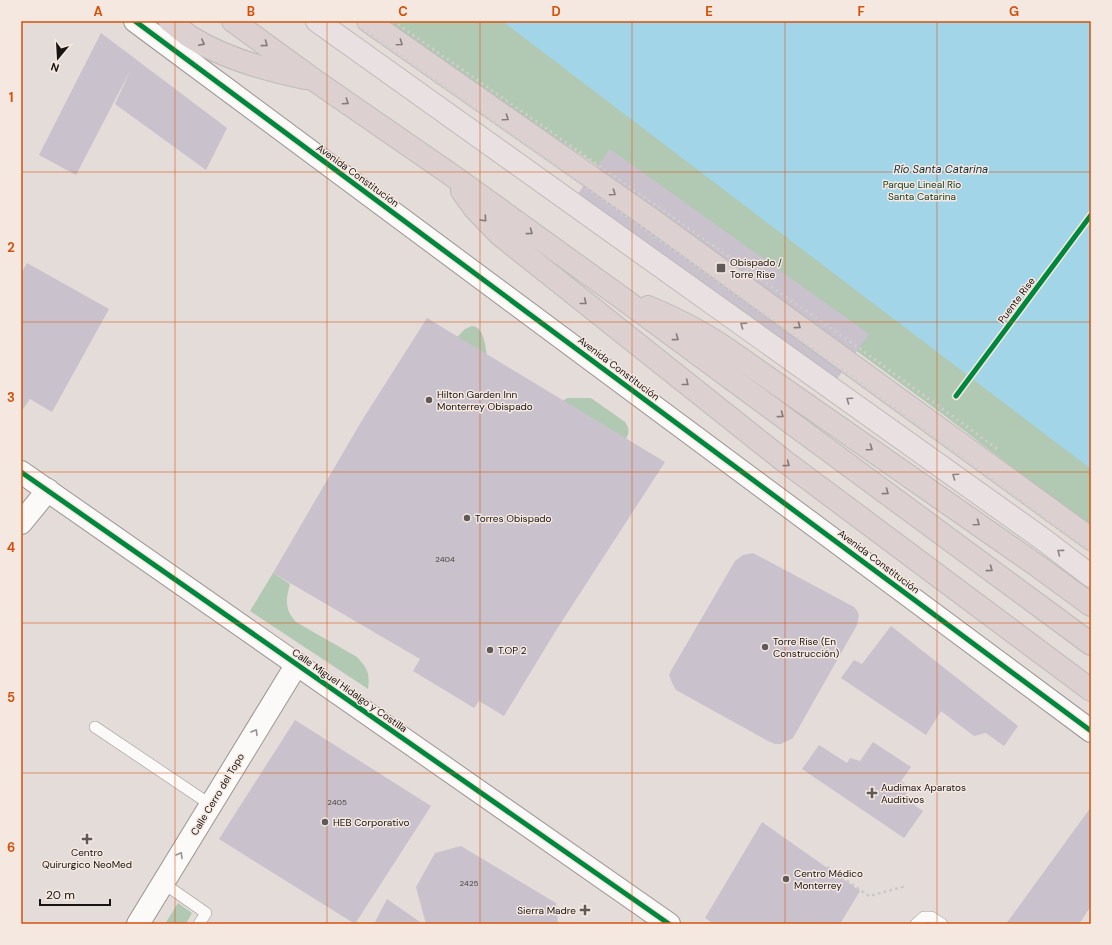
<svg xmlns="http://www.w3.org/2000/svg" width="1112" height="945" font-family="'DM Sans',sans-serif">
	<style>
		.green { fill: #b1c9b3 }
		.water { fill: #a2d5e8 }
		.building { fill: #c9c1cb }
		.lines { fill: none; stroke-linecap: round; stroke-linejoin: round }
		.lane-casing { stroke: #9a9492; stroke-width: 12 }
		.street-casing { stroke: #9a9492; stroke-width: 24 }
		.secondary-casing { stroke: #9a9492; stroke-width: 24 }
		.primary-casing { stroke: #bebab9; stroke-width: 24 }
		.highway-casing { stroke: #bebab9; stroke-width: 24 }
		.path { stroke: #cbc9c8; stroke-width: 2.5; stroke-dasharray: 3 3; stroke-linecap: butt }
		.lane { stroke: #fbfaf9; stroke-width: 11 }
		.street { stroke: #fbfaf9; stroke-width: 22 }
		.secondary { stroke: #fbfaf9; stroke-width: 22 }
		.primary { stroke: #e9e0e2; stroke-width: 22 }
		.highway { stroke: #dcd0d0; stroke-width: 22 }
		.rail { stroke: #d0cecc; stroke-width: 3; stroke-dasharray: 2 4; stroke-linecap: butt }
		.cycleway-casing { stroke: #f5e8e1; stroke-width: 8 }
		.cycleway { stroke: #00873e; stroke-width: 5 }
		.oneway { stroke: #847b7a }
		.oneway2 { stroke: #8b8484 }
		.oneway3 { stroke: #959291 }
		.grid { fill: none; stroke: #d3520c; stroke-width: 1; stroke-opacity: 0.55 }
		.poi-dot { fill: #5f5a57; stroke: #f5e8e1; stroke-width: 1.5 }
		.labels { text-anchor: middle; stroke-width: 3; stroke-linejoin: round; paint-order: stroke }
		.number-label { font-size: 8px; fill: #443f40 }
		.street-label { font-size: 10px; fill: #181411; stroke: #f5e8e1 }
		.park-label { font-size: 10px; fill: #0e3a1e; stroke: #f5e8e1 }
		.poi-label { font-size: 10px; fill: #181411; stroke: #f5e8e1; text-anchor: start }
		.water-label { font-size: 11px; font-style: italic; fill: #0a2f3b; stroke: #f5e8e1 }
		.neatline { fill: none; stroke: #d3520c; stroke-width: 1.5 }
		.grid-label { font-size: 13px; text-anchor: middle; font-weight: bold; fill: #d3520c }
	</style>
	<rect width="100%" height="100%" fill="#e4dcd9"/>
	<g class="green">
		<path d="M 381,21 L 1091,21 L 1091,527 L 941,413 L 677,219 Z"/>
		<path d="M 472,326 C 484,327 485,345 487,355 L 457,337 L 465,329 Z"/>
		<path d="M 567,398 L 591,398 L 625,422 C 629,428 630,432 626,439 L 563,401 Z"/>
		<path d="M 273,573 L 290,584 C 286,599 284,609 296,622 L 357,657 C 368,669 370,673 368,689 L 250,611 Z"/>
		<path d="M 178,903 L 192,913 L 186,924 L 165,924 Z"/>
	</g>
	<path class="water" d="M 502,21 L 1091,21 L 1091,469 Z"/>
	<g class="building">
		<path d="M 101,33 L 227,128 L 206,170 L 115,104 L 131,69 L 76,175 L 39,155 Z"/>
		<path d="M 610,149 L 869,334 L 832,386 L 572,202 Z"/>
		<path d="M 27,263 L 109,309 L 52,412 L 30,399 L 23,409 L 21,408 L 21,274 Z"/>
		<path d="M 427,318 L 665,462 L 555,632 L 504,716 L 479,701 L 474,708 L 413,671 L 420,659 L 273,573 L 361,422 Z"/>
		<path d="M 753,553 L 854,607 L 858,612 L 859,615 L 857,625 L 793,738 L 781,744 L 775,744 L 768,741 L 676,690 L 673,685 L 669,675 L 672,669 L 735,561 L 743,555 Z"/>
		<path d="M 891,626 L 1018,726 L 1004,746 L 986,733 L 974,736 L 941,711 L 926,735 L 841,678 L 854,660 L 862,664 Z"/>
		<path d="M 295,720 L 431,806 L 355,924 L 219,839 Z"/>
		<path d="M 873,742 L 911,767 L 901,781 L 910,788 L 904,798 L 923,811 L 904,838 L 802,769 L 819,745 L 847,763 L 850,758 L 860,761 Z"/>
		<path d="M 1091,807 L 1091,906 L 1079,924 L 1006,924 Z"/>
		<path d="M 762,822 L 860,891 L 840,924 L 714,924 L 705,918 Z"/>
		<path d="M 461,846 L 556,903 L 558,924 L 426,924 L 416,887 L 435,853 Z"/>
		<path d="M 387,899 L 420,922 L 423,924 L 374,924 Z"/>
	</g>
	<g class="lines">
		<defs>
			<g id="lane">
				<path d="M 95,727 L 211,805"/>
				<path d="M 163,883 L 206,913 L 199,924"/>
				<path d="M 916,924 L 924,917 L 931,917 L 942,924"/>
			</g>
			<g id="street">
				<path d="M 21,523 L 48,490"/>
				<path d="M 138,924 L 297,664"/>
			</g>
			<g id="secondary">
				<path d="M 135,21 L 1091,731"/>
				<path d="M 21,472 L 669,924"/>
			</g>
			<path id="primary" d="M 317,21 L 1044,540 L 1091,576"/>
			<g id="highway">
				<path d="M 170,21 C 177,26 184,33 192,38 C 226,59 266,70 305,78"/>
				<path d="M 233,21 L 314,80 L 453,176 L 622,298 L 1091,644"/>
				<path d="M 368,21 L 654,221 L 1091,539"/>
				<path d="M 462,191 L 475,209 L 499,234 L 783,460 L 1091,690"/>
				<path d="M 648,307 C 675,318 700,331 724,347 L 1039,567 L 1091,605"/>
			</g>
		</defs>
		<use href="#lane" class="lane-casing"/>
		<use href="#street" class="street-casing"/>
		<use href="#secondary" class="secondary-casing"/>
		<use href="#primary" class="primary-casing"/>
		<use href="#highway" class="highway-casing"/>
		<g class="path">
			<path d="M 956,396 L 1091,215"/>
			<path d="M 827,867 L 869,896 L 906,886"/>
		</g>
		<use href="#lane" class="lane"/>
		<use href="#street" class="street"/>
		<use href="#secondary" class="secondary"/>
		<use href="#primary" class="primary"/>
		<use href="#highway" class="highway"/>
		<g class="rail">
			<path d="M 352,21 L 843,370 L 1091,552"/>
			<path d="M 393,21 L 859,348 L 1000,451"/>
		</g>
		<defs>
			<g id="cycleway">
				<path d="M 135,21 L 1091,731"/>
				<path d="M 956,396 L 1091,215"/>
				<path d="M 21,472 L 669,924"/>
			</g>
		</defs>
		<use href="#cycleway" class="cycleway-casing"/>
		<use href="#cycleway" class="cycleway"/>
	</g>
	<defs><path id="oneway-chevron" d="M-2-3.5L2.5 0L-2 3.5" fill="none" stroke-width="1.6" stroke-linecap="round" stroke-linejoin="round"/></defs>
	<g class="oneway">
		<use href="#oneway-chevron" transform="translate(202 43) rotate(27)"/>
		<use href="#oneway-chevron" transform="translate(400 43) rotate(35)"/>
		<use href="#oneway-chevron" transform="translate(265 44) rotate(36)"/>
		<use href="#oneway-chevron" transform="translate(346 102) rotate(34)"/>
		<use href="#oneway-chevron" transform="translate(506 118) rotate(35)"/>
		<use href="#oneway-chevron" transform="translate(613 193) rotate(35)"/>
		<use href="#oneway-chevron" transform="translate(484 219) rotate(47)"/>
		<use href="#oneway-chevron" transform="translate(530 232) rotate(36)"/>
		<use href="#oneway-chevron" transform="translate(584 302) rotate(39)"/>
		<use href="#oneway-chevron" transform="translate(798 326) rotate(36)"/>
		<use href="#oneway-chevron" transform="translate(676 338) rotate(36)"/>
		<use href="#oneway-chevron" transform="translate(686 383) rotate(39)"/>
		<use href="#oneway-chevron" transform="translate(781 415) rotate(36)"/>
		<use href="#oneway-chevron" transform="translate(870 448) rotate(35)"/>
		<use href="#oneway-chevron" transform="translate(787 464) rotate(37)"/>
		<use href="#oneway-chevron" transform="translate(886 492) rotate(36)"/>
		<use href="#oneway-chevron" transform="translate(977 523) rotate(35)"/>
		<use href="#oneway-chevron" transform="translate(990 569) rotate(36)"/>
	</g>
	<g class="oneway2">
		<use href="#oneway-chevron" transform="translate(743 325) rotate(-145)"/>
		<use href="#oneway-chevron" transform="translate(849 400) rotate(-145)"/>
		<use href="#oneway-chevron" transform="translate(955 476) rotate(-145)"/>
		<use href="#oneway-chevron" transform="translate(1060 552) rotate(-143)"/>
	</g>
	<g class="oneway3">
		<use href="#oneway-chevron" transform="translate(255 732) rotate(-59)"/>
		<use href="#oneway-chevron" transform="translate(180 855) rotate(-59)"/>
	</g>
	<path class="grid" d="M 175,21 L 175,924M 327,21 L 327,924M 480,21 L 480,924M 632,21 L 632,924M 785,21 L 785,924M 937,21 L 937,924M 21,172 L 1091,172M 21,322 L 1091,322M 21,472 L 1091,472M 21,623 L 1091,623M 21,773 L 1091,773"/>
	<g class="poi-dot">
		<rect x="716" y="263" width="10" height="10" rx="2"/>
		<circle cx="429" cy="400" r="4"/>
		<circle cx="467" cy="518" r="4"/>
		<circle cx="765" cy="647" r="4"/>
		<circle cx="490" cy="650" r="4"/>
		<path d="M870 787h4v4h4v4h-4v4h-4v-4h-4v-4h4z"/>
		<circle cx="325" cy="822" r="4"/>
		<path d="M85 833h4v4h4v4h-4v4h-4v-4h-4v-4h4z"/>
		<circle cx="786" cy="879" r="4"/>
		<path d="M583 904h4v4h4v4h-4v4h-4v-4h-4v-4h4z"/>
	</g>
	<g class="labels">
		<g class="number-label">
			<text x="445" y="562">2404</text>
			<text x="337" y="805">2405</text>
			<text x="469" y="886">2425</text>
		</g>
		<g class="street-label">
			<text transform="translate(358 175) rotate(36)" y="4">Avenida Constitución</text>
			<text transform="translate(1016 300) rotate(-53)" y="4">Puente Rise</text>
			<text transform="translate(619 368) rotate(37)" y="4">Avenida Constitución</text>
			<text transform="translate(879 561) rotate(37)" y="4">Avenida Constitución</text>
			<text transform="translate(350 690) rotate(35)" y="4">Calle Miguel Hidalgo y Costilla</text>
			<text transform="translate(217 794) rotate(-59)" y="4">Calle Cerro del Topo</text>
		</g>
		<g class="park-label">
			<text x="922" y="188">Parque Lineal Río<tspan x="922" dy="12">Santa Catarina</tspan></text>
		</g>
		<g class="poi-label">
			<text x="730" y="266">Obispado /<tspan x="730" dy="12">Torre Rise</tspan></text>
			<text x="437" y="398">Hilton Garden Inn<tspan x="437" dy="12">Monterrey Obispado</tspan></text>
			<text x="475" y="522">Torres Obispado</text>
			<text x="773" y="645">Torre Rise (En<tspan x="773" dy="12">Construcción)</tspan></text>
			<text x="498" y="654">T.OP 2</text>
			<text x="881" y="791">Audimax Aparatos<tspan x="881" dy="12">Auditivos</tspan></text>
			<text x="333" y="826">HEB Corporativo</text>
			<text x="87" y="856" text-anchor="middle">Centro<tspan x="87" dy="12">Quirurgico NeoMed</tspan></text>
			<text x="794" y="877">Centro Médico<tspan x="794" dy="12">Monterrey</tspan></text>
			<text x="576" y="914" text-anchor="end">Sierra Madre</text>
		</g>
		<g class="water-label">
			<text x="941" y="173">Río Santa Catarina</text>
		</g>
	</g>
	<rect width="1112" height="945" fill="none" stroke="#f5e8e1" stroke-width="44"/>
	<g transform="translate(58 58) rotate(198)" stroke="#f5e8e1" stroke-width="3" paint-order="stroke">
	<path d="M0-3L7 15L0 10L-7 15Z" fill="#181411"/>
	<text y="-6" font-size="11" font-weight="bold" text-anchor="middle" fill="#181411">N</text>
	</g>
	<path d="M40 899v6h70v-6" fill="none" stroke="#181411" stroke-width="2"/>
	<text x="46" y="899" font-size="12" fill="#181411" stroke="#f5e8e1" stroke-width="3" paint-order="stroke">20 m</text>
	<rect x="22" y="22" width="1068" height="901" class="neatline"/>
	<g class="grid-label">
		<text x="98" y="16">A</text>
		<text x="251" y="16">B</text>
		<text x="403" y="16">C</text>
		<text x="556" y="16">D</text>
		<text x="709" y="16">E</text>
		<text x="861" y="16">F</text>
		<text x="1014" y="16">G</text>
		<text x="11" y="102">1</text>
		<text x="11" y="252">2</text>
		<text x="11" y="402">3</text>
		<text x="11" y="552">4</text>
		<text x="11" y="702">5</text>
		<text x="11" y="852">6</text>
	</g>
</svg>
